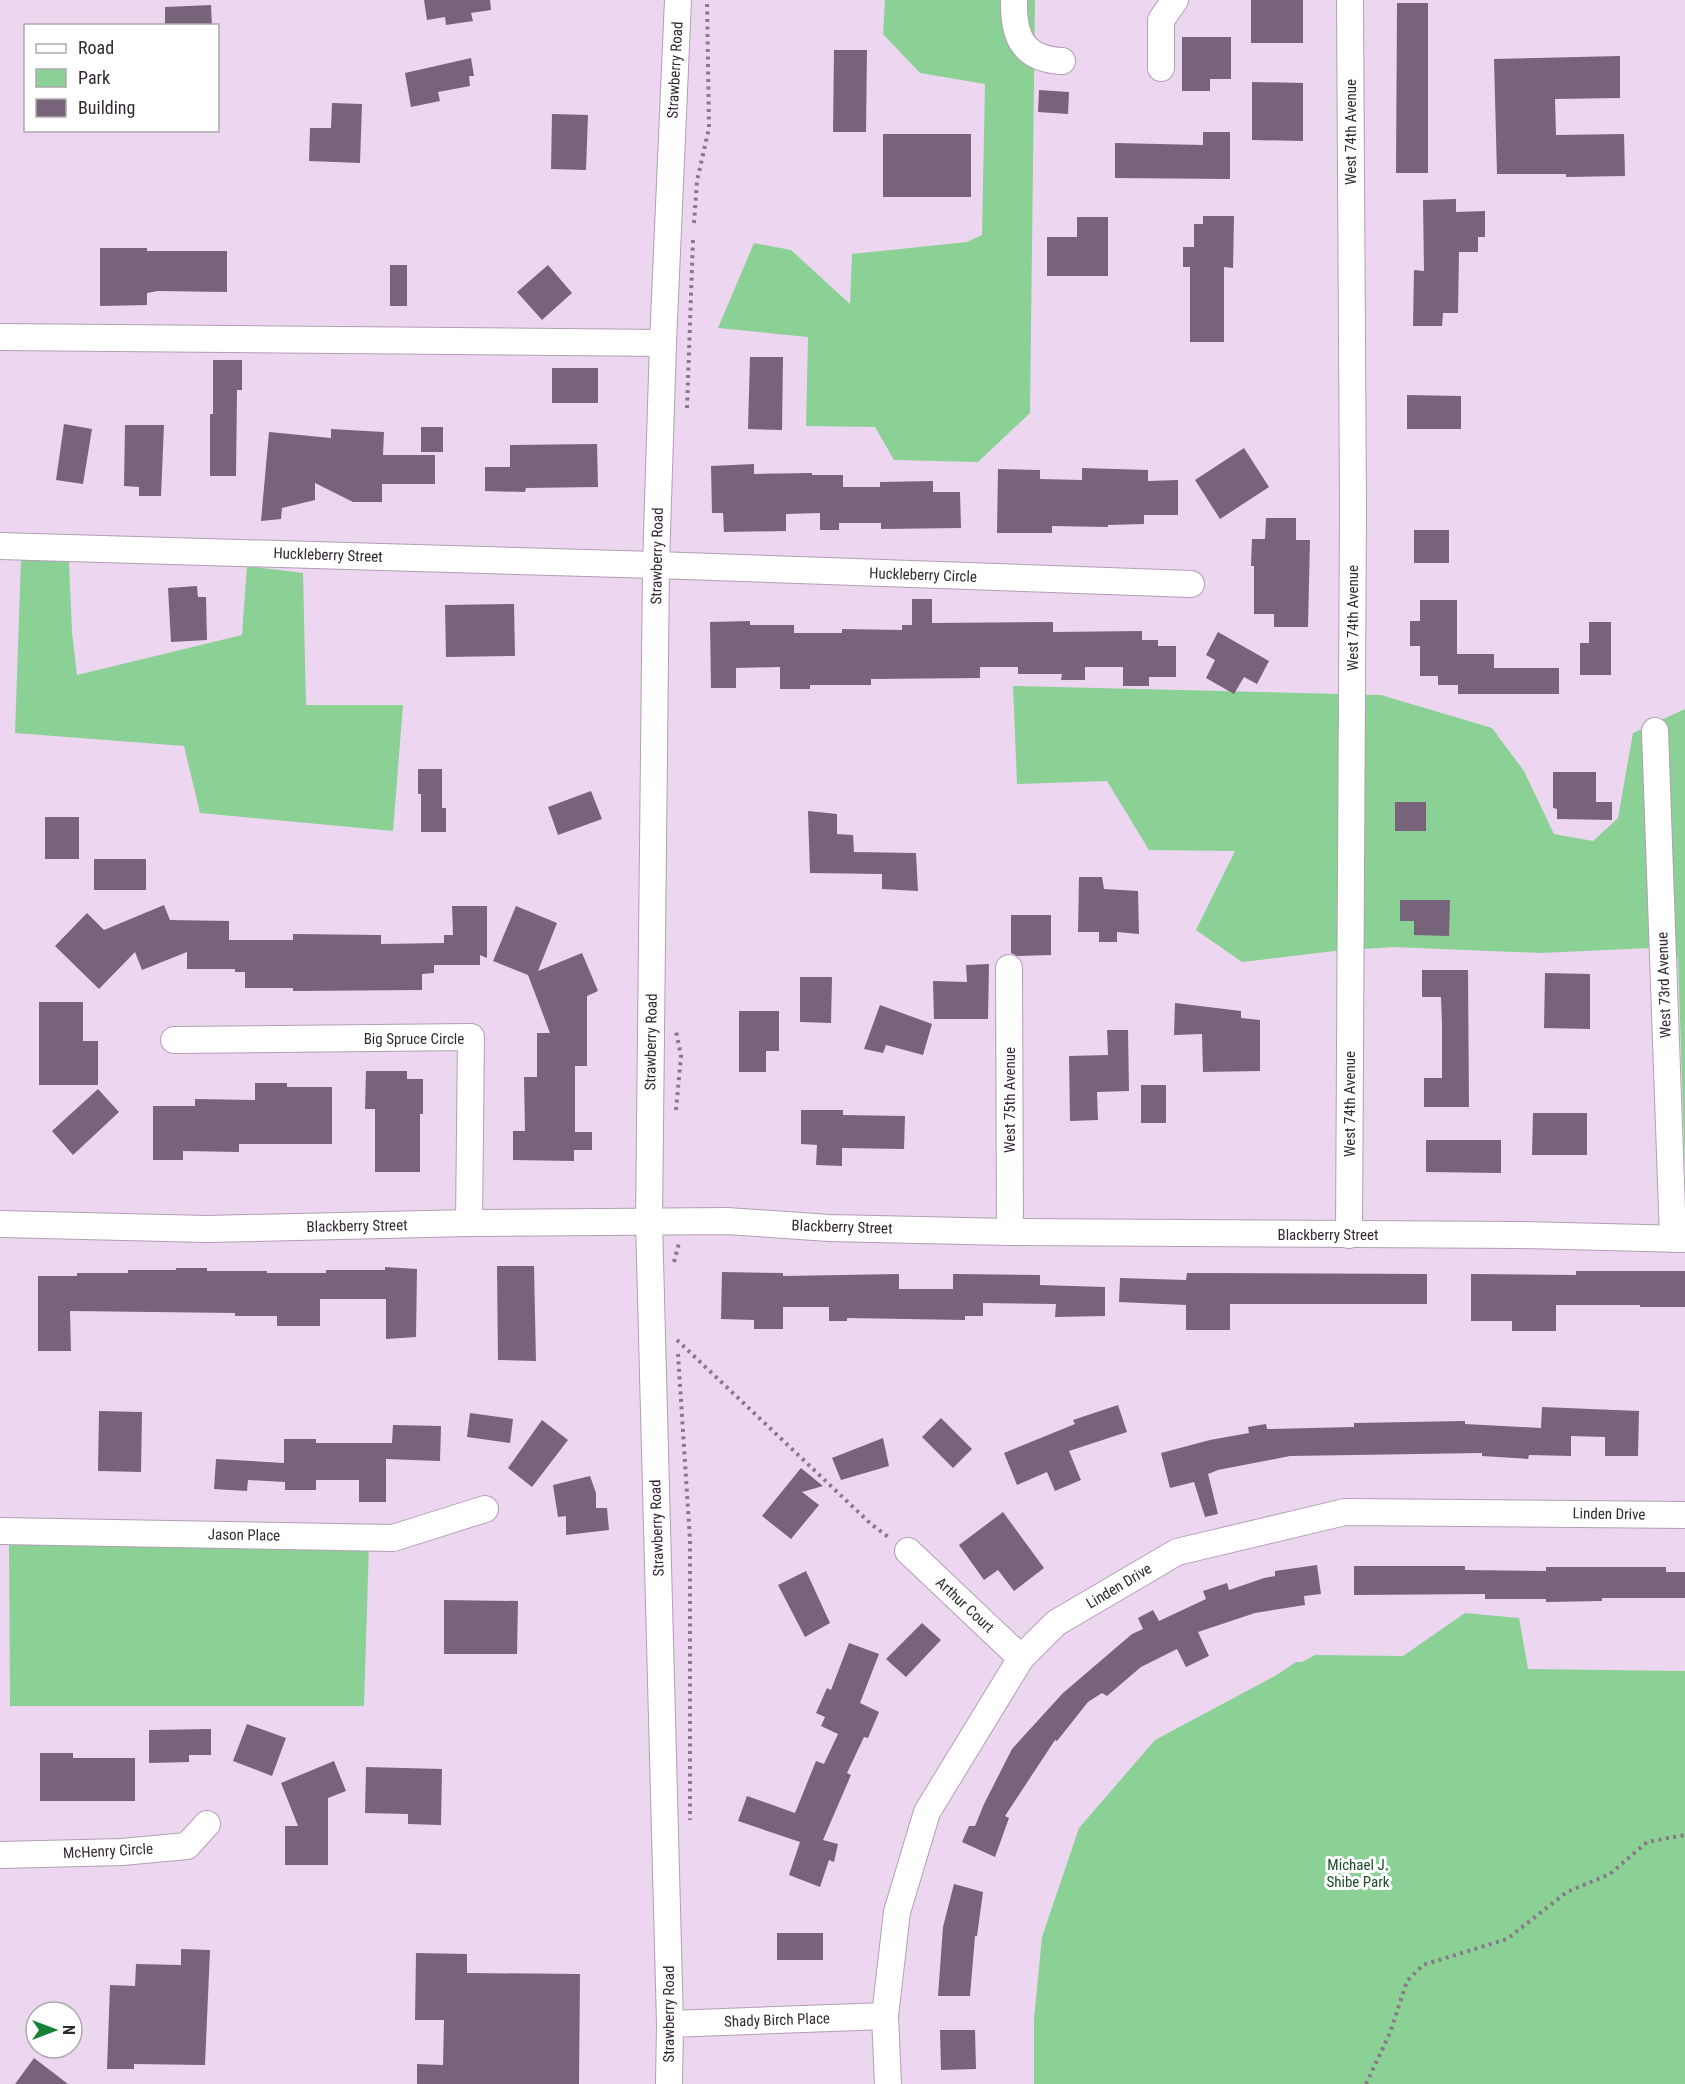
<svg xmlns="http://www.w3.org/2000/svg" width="1685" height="2084" font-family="'Roboto Condensed',sans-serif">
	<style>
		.green { fill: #8bd195 }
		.building { fill: #77647a }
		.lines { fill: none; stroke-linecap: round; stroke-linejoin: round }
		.minor-casing { stroke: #b29eb5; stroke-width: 28 }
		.path { stroke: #88798a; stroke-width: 4; stroke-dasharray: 3 4.5; stroke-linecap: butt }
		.minor { stroke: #fff; stroke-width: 26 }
		.labels { text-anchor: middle; stroke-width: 6; stroke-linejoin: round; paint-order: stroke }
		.street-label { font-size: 15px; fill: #322933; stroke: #fff }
		.park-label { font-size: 15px; fill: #174e24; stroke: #fff }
	</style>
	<rect width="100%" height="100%" fill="#edd7f0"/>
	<g class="green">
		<path d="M 885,0 L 1035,0 L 1030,413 L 978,462 L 894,460 L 875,427 L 806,426 L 808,337 L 718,328 L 754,243 L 791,250 L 850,304 L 852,254 L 967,242 L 982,235 L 985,84 L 920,73 L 883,34 Z"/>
		<path d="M 21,559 L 69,561 L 72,632 L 77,675 L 242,635 L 247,566 L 303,573 L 306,705 L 403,705 L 393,831 L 200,813 L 184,746 L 15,733 Z"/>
		<path d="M 1013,686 L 1381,695 L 1492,728 L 1524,771 L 1554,834 L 1593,841 L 1618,818 L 1633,733 L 1685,709 L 1685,1170 L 1678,958 L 1650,948 L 1541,953 L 1393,947 L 1334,951 L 1242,962 L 1196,930 L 1235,851 L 1149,850 L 1107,781 L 1017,784 Z"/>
		<path d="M 9,1539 L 369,1543 L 364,1706 L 10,1706 Z"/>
		<path d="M 1465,1613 L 1519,1618 L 1528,1669 L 1685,1671 L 1685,2084 L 1034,2084 L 1034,2019 L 1042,1937 L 1079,1828 L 1155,1740 L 1275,1676 L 1296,1662 L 1302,1662 L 1315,1655 L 1403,1656 Z"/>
	</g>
	<g class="building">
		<path d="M 424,0 L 490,0 L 491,10 L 471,13 L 473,21 L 446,25 L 445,17 L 427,20 Z"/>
		<rect x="1251" y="0" width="52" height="43"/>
		<path d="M 1397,3 L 1428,3 L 1428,173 L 1396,173 Z"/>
		<path d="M 211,5 L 212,26 L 165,26 L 165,7 Z"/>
		<path d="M 1182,37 L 1231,37 L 1231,79 L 1210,79 L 1210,91 L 1182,91 Z"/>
		<path d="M 834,50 L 867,50 L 866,132 L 833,132 Z"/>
		<path d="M 1620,56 L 1620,98 L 1555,99 L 1556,135 L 1624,134 L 1625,176 L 1566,177 L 1566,174 L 1497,174 L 1494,59 Z"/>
		<path d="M 471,58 L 474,76 L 469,76 L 470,86 L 438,92 L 440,101 L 411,107 L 405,73 Z"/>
		<path d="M 1252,82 L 1303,83 L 1303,141 L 1252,140 Z"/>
		<path d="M 1039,90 L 1069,92 L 1068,114 L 1038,112 Z"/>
		<path d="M 332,103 L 362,104 L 360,163 L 309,161 L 310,128 L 331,128 Z"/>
		<path d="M 552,114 L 588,115 L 586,170 L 551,169 Z"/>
		<path d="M 1203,132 L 1230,132 L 1230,179 L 1115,178 L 1115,143 L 1203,145 Z"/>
		<rect x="883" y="134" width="88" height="63"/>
		<path d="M 1456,199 L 1456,212 L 1485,211 L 1485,237 L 1478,237 L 1478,252 L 1459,252 L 1458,313 L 1443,313 L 1442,326 L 1413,326 L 1414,270 L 1424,271 L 1423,200 Z"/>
		<path d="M 1203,216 L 1234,216 L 1233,268 L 1224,267 L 1224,342 L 1190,342 L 1190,267 L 1183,267 L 1183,247 L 1194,247 L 1194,224 L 1203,224 Z"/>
		<path d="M 1077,217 L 1108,217 L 1108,276 L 1047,276 L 1047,237 L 1077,237 Z"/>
		<path d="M 100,248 L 147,248 L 147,251 L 227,251 L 227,292 L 158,291 L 147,293 L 147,305 L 100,306 Z"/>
		<rect x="390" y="265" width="17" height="41"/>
		<path d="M 548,265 L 572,293 L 542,320 L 517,292 Z"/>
		<path d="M 750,357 L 783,357 L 782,430 L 748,429 Z"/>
		<path d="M 213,360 L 242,360 L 242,390 L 237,390 L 236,476 L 210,476 L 210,414 L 213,414 Z"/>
		<rect x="552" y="368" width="46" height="35"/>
		<path d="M 1407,395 L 1461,396 L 1461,429 L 1407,429 Z"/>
		<path d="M 64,424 L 92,429 L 83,484 L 56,480 Z"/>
		<path d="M 125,425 L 164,425 L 161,496 L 139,496 L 139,487 L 124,486 Z"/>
		<rect x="421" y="427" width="22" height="25"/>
		<path d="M 331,429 L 384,432 L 383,455 L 435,455 L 435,484 L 382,484 L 382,502 L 353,502 L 315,483 L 315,500 L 282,508 L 281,519 L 261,521 L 269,432 L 331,438 Z"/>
		<path d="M 597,444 L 598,487 L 526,488 L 525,492 L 485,491 L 485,467 L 510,467 L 510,445 Z"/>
		<path d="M 1244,448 L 1269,487 L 1220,519 L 1195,480 Z"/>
		<path d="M 754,464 L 754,474 L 812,473 L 812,475 L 843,475 L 843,487 L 880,487 L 880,482 L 933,481 L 933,492 L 960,492 L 961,528 L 881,529 L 881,523 L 839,523 L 839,530 L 820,530 L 820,513 L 786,514 L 786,531 L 724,532 L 723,513 L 712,513 L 711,466 Z"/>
		<path d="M 1082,468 L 1148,470 L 1148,481 L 1178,480 L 1178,515 L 1144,515 L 1144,524 L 1108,525 L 1108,527 L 1052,526 L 1052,533 L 997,533 L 998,469 L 1040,470 L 1040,479 L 1082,480 Z"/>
		<path d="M 1266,518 L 1296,518 L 1296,540 L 1310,540 L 1308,627 L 1274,627 L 1274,614 L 1254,614 L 1254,566 L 1251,566 L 1252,539 L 1265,539 Z"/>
		<rect x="1414" y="530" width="35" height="33"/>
		<path d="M 197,586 L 198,597 L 206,597 L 207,640 L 171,642 L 168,588 Z"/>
		<path d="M 912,599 L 932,599 L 932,623 L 1053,622 L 1053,632 L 1142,631 L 1142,640 L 1158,640 L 1158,646 L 1176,646 L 1176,677 L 1149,677 L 1149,686 L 1123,686 L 1123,667 L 1085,667 L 1085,680 L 1061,680 L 1062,674 L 1018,674 L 1018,667 L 980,667 L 980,678 L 871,679 L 871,685 L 810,685 L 810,689 L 780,689 L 780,667 L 736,668 L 736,688 L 711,688 L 710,622 L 750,621 L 750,625 L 794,625 L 794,633 L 842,633 L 842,629 L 902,630 L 902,625 L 912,625 Z"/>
		<path d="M 1420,600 L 1457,600 L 1457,654 L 1494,654 L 1494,668 L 1559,668 L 1559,694 L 1458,694 L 1458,685 L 1438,685 L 1438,676 L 1420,676 L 1420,646 L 1410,646 L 1410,621 L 1420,621 Z"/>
		<path d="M 514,604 L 515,656 L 446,657 L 445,605 Z"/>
		<path d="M 1589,622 L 1611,622 L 1611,675 L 1580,675 L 1580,643 L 1589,643 Z"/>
		<path d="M 1218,632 L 1269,661 L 1257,684 L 1244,677 L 1234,694 L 1206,678 L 1215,660 L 1206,655 Z"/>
		<path d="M 418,769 L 442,769 L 442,808 L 446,808 L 446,832 L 421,832 L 421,794 L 418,794 Z"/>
		<path d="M 1553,772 L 1596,772 L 1596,802 L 1612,802 L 1612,820 L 1557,819 L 1557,809 L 1553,808 Z"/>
		<path d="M 591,791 L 602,819 L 558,835 L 548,807 Z"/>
		<rect x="1395" y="802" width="31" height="29"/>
		<path d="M 808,811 L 837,814 L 837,834 L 853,835 L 854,852 L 916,853 L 918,891 L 882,889 L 882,874 L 810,873 Z"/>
		<rect x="45" y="817" width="34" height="42"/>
		<rect x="94" y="859" width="52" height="31"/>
		<path d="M 1079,877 L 1102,877 L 1104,889 L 1138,891 L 1139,934 L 1117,932 L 1117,942 L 1099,942 L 1099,932 L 1078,932 Z"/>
		<path d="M 1400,900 L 1450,900 L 1449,936 L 1414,935 L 1414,921 L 1400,921 Z"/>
		<path d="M 164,905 L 170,920 L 229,921 L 229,940 L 293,940 L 293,934 L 381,935 L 381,944 L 444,943 L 444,935 L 453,935 L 452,906 L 487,906 L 487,958 L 480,955 L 480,965 L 434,965 L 434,973 L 422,974 L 422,990 L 293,991 L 293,988 L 245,988 L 245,972 L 235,972 L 235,969 L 187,969 L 187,952 L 142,970 L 135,952 L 99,989 L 55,946 L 87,913 L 104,930 Z"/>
		<path d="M 516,906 L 557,923 L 538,971 L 582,953 L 598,991 L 587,996 L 587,1066 L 575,1066 L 575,1132 L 592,1132 L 592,1150 L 574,1150 L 574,1161 L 513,1160 L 513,1131 L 525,1131 L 524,1077 L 537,1077 L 537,1033 L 550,1033 L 528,975 L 493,961 Z"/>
		<path d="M 1011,915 L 1051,915 L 1051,955 L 1017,956 L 1011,953 Z"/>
		<path d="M 989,964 L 988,1019 L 934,1019 L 933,981 L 967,982 L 966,965 Z"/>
		<path d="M 1422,970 L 1468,970 L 1469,1107 L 1424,1107 L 1424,1078 L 1442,1078 L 1442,1024 L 1441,997 L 1422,997 Z"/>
		<path d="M 1545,973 L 1590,974 L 1590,1029 L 1544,1028 Z"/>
		<path d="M 800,977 L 832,977 L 831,1023 L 800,1022 Z"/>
		<path d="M 39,1002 L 83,1002 L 83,1041 L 98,1041 L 98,1085 L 39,1085 Z"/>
		<path d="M 1175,1003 L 1241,1011 L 1241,1018 L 1260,1020 L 1260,1071 L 1203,1072 L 1202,1034 L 1174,1035 Z"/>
		<path d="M 880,1005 L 932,1024 L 923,1055 L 886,1045 L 883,1053 L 864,1049 Z"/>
		<path d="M 739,1011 L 779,1011 L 779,1051 L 766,1051 L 766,1072 L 739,1072 Z"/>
		<path d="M 1107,1030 L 1128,1030 L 1129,1091 L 1097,1092 L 1098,1120 L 1070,1121 L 1069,1056 L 1108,1055 Z"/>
		<path d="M 366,1071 L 407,1071 L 407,1079 L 423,1079 L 423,1114 L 420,1114 L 420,1172 L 375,1172 L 375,1109 L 365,1109 Z"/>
		<path d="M 255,1083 L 287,1083 L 287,1087 L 332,1087 L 332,1144 L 239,1144 L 239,1152 L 183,1151 L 183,1160 L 153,1160 L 153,1106 L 195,1106 L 195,1099 L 255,1100 Z"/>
		<rect x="1141" y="1085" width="25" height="38"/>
		<path d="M 98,1089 L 119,1112 L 73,1155 L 52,1131 Z"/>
		<path d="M 801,1110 L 843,1110 L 843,1115 L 905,1116 L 904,1149 L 842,1148 L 842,1166 L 816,1165 L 817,1145 L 801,1144 Z"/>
		<path d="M 1533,1113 L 1587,1113 L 1587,1155 L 1532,1155 Z"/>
		<path d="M 1426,1140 L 1501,1140 L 1501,1173 L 1426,1172 Z"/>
		<path d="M 497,1266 L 534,1266 L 536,1361 L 498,1360 Z"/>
		<path d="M 385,1267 L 417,1269 L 416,1337 L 386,1339 L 386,1299 L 320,1299 L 320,1326 L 277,1326 L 277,1316 L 235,1316 L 235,1313 L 70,1311 L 71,1351 L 38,1351 L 38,1276 L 77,1276 L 77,1273 L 128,1273 L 128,1270 L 176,1270 L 176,1268 L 207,1268 L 207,1271 L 267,1271 L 267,1273 L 326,1273 L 326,1270 L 385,1270 Z"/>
		<path d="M 1576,1271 L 1685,1271 L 1685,1307 L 1640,1307 L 1640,1305 L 1556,1305 L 1556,1331 L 1512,1331 L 1512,1321 L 1471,1321 L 1471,1274 L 1576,1275 Z"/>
		<path d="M 722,1272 L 783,1273 L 783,1276 L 899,1274 L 899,1289 L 953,1289 L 953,1274 L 1040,1275 L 1040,1285 L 1105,1287 L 1105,1316 L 1055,1317 L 1056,1304 L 983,1303 L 983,1316 L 965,1316 L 965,1320 L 847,1318 L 847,1321 L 829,1321 L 829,1307 L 783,1307 L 783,1329 L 754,1329 L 754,1320 L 721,1319 Z"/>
		<path d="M 1187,1273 L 1427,1274 L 1427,1304 L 1230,1304 L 1230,1330 L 1186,1330 L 1186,1305 L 1119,1302 L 1120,1278 L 1186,1280 Z"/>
		<path d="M 1118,1405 L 1127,1432 L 1069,1451 L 1081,1480 L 1055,1491 L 1047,1472 L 1017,1485 L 1004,1453 L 1075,1424 L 1073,1420 Z"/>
		<path d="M 1542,1407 L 1639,1411 L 1638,1456 L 1605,1456 L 1605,1437 L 1571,1436 L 1571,1456 L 1529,1455 L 1528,1459 L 1482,1456 L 1482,1453 L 1290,1456 L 1218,1470 L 1208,1474 L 1218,1514 L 1205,1517 L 1194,1482 L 1170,1488 L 1161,1453 L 1210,1440 L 1249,1433 L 1248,1427 L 1266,1424 L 1267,1429 L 1354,1427 L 1354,1423 L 1465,1421 L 1465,1424 L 1541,1428 Z"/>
		<path d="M 99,1411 L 142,1412 L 141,1472 L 98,1471 Z"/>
		<path d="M 470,1413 L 513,1419 L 510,1443 L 467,1437 Z"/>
		<path d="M 941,1418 L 972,1449 L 953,1468 L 922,1437 Z"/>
		<path d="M 542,1420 L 568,1440 L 532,1487 L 508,1468 Z"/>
		<path d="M 393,1425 L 441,1426 L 440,1461 L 386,1459 L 386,1502 L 359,1502 L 359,1480 L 316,1480 L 316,1490 L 285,1490 L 285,1482 L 248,1480 L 247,1491 L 214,1489 L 216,1459 L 284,1463 L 284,1439 L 316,1439 L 316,1443 L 392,1443 Z"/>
		<path d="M 883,1438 L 889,1466 L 841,1480 L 832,1458 Z"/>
		<path d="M 801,1468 L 823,1486 L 802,1492 L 819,1505 L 791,1539 L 762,1516 Z"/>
		<path d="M 590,1476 L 596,1493 L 596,1508 L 607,1508 L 609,1530 L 566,1535 L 566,1516 L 558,1517 L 553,1485 Z"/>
		<path d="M 1003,1512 L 1044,1568 L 1014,1591 L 998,1570 L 984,1580 L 959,1545 Z"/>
		<path d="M 1317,1565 L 1321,1594 L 1304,1596 L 1305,1605 L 1255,1613 L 1198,1632 L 1209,1656 L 1186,1667 L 1177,1649 L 1141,1667 L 1107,1696 L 1102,1693 L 1088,1702 L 1057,1741 L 1055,1740 L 1005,1816 L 1009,1818 L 995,1857 L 962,1842 L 969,1826 L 975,1826 L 984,1804 L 1012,1749 L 1063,1693 L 1132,1634 L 1143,1629 L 1138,1618 L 1153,1610 L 1159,1621 L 1206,1599 L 1203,1591 L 1227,1583 L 1229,1590 L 1264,1578 L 1275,1576 L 1275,1571 Z"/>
		<path d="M 1354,1566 L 1465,1566 L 1465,1570 L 1546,1571 L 1546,1567 L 1666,1567 L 1666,1572 L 1685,1572 L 1685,1598 L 1602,1598 L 1602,1601 L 1546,1602 L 1546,1599 L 1485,1599 L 1485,1594 L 1354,1595 Z"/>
		<path d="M 806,1571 L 830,1623 L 805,1637 L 778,1585 Z"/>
		<path d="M 444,1600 L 518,1601 L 517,1654 L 444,1654 Z"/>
		<path d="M 922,1623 L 941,1640 L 906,1677 L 886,1659 Z"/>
		<path d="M 849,1643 L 879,1654 L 860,1703 L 879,1712 L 868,1738 L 864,1737 L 847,1773 L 851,1775 L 823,1840 L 838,1844 L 834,1862 L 829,1860 L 820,1887 L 789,1875 L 800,1842 L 738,1821 L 747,1796 L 795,1813 L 816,1761 L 824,1764 L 838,1734 L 821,1726 L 825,1717 L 816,1713 L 827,1688 L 831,1690 Z"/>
		<path d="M 247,1724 L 286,1738 L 272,1776 L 233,1761 Z"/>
		<path d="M 211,1729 L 211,1755 L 189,1755 L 189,1762 L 149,1763 L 149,1730 Z"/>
		<path d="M 40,1753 L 73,1753 L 73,1758 L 135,1758 L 135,1801 L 40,1801 Z"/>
		<path d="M 334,1761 L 346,1791 L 328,1798 L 328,1865 L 285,1865 L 285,1826 L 298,1826 L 281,1783 Z"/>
		<path d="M 366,1767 L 442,1769 L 441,1825 L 408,1824 L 408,1814 L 365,1813 Z"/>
		<path d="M 954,1884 L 983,1892 L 977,1936 L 975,1936 L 970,1996 L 938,1996 L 943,1927 Z"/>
		<rect x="777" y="1933" width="46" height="27"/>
		<path d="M 181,1949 L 210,1950 L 205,2065 L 134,2064 L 134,2069 L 107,2069 L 110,1985 L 135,1986 L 136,1964 L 181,1965 Z"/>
		<path d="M 416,1953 L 467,1954 L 467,1973 L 580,1974 L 579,2084 L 417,2084 L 417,2064 L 443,2065 L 444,2020 L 415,2020 Z"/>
		<path d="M 940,2030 L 975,2030 L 976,2069 L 941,2070 Z"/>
		<path d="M 34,2058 L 68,2084 L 15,2084 Z"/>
	</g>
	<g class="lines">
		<defs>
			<g id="minor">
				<path d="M 1014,0 C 1013,37 1023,59 1062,61"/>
				<path d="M 1161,68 L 1161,20 L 1175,0"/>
				<path d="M 0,337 L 663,343"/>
				<path d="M 0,546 L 656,565 L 1191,584"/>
				<path d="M 1655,731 L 1673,1239"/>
				<path d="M 1009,968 L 1010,1232"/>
				<path d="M 174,1040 L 471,1037 L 469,1223"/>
				<path d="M 0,1224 L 207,1229 L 469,1223 L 727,1221 L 829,1228 L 1010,1232 L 1520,1235 L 1685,1239"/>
				<path d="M 1349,1235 L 1353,509 L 1350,0"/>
				<path d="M 0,1531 L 393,1538 L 485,1509"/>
				<path d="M 908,1551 L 1021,1658"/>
				<path d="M 0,1855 L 122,1852 L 187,1846 L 207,1824"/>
				<path d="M 670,2024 L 885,2016"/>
				<path d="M 669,2084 L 670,2024 L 649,1221 L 656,565 L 663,343 L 678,0"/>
				<path d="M 888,2084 L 885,2016 L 897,1912 L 927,1812 L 1021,1658 L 1056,1623 L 1177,1552 L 1345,1512 L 1685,1515"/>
			</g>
		</defs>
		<use href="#minor" class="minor-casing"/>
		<g class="path">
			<path d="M 694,223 L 697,181 L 709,128 L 707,0"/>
			<path d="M 687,408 L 693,239"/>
			<path d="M 676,1110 L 681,1056 L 676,1031"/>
			<path d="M 674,1262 L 679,1243"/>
			<path d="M 677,1340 L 871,1524 L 891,1539"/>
			<path d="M 678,1354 L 690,1540 L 690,1820"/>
			<path d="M 1366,2084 L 1390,2033 L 1407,1981 L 1423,1965 L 1507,1939 L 1567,1892 L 1610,1874 L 1647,1842 L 1685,1835"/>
		</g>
		<use href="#minor" class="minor"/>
	</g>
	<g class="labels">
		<g class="street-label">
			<text transform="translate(675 70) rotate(-87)" y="5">Strawberry Road</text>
			<text transform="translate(1351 132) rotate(-90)" y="5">West 74th Avenue</text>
			<text transform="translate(328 555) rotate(2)" y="5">Huckleberry Street</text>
			<text transform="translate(657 556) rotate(-89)" y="5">Strawberry Road</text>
			<text transform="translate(923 575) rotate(2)" y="5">Huckleberry Circle</text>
			<text transform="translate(1353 618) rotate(-90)" y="5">West 74th Avenue</text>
			<text transform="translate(1664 985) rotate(-92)" y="5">West 73rd Avenue</text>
			<text x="414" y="1044">Big Spruce Circle</text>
			<text transform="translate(651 1042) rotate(-89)" y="5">Strawberry Road</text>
			<text transform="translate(1010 1100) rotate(-90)" y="5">West 75th Avenue</text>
			<text transform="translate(1350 1104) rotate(-90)" y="5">West 74th Avenue</text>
			<text transform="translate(357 1226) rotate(-1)" y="5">Blackberry Street</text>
			<text transform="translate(842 1227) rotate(2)" y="5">Blackberry Street</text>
			<text x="1328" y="1240">Blackberry Street</text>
			<text transform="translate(1609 1514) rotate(1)" y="5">Linden Drive</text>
			<text transform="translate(657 1528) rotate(-92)" y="5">Strawberry Road</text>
			<text transform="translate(244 1535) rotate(1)" y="5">Jason Place</text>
			<text transform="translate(1119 1586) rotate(-31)" y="5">Linden Drive</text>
			<text transform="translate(965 1605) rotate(43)" y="5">Arthur Court</text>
			<text transform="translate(108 1851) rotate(-3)" y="5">McHenry Circle</text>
			<text transform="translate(669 2014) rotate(-90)" y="5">Strawberry Road</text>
			<text transform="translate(777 2020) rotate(-2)" y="5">Shady Birch Place</text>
		</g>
		<g class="park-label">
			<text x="1358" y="1870">Michael J.<tspan x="1358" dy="17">Shibe Park</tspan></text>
		</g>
	</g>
	<rect x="24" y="24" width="195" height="108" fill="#ffffff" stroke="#ada9ad" stroke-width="1.5"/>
	<rect x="36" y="44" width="30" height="9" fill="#ffffff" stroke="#ada9ad" stroke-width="1.5"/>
	<text x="78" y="54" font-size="18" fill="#322933">Road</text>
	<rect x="36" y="69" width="30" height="18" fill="#8bd195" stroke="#ada9ad" stroke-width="1.5"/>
	<text x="78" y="84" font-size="18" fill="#322933">Park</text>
	<rect x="36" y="99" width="30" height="18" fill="#77647a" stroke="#ada9ad" stroke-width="1.5"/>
	<text x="78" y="114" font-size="18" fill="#322933">Building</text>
	<g transform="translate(54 2030) rotate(90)"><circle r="28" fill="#ffffff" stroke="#ada9ad" stroke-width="1.5"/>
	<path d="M0-4.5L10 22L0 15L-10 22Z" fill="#168136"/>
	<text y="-9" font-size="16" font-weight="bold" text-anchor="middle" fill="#322933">N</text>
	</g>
</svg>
